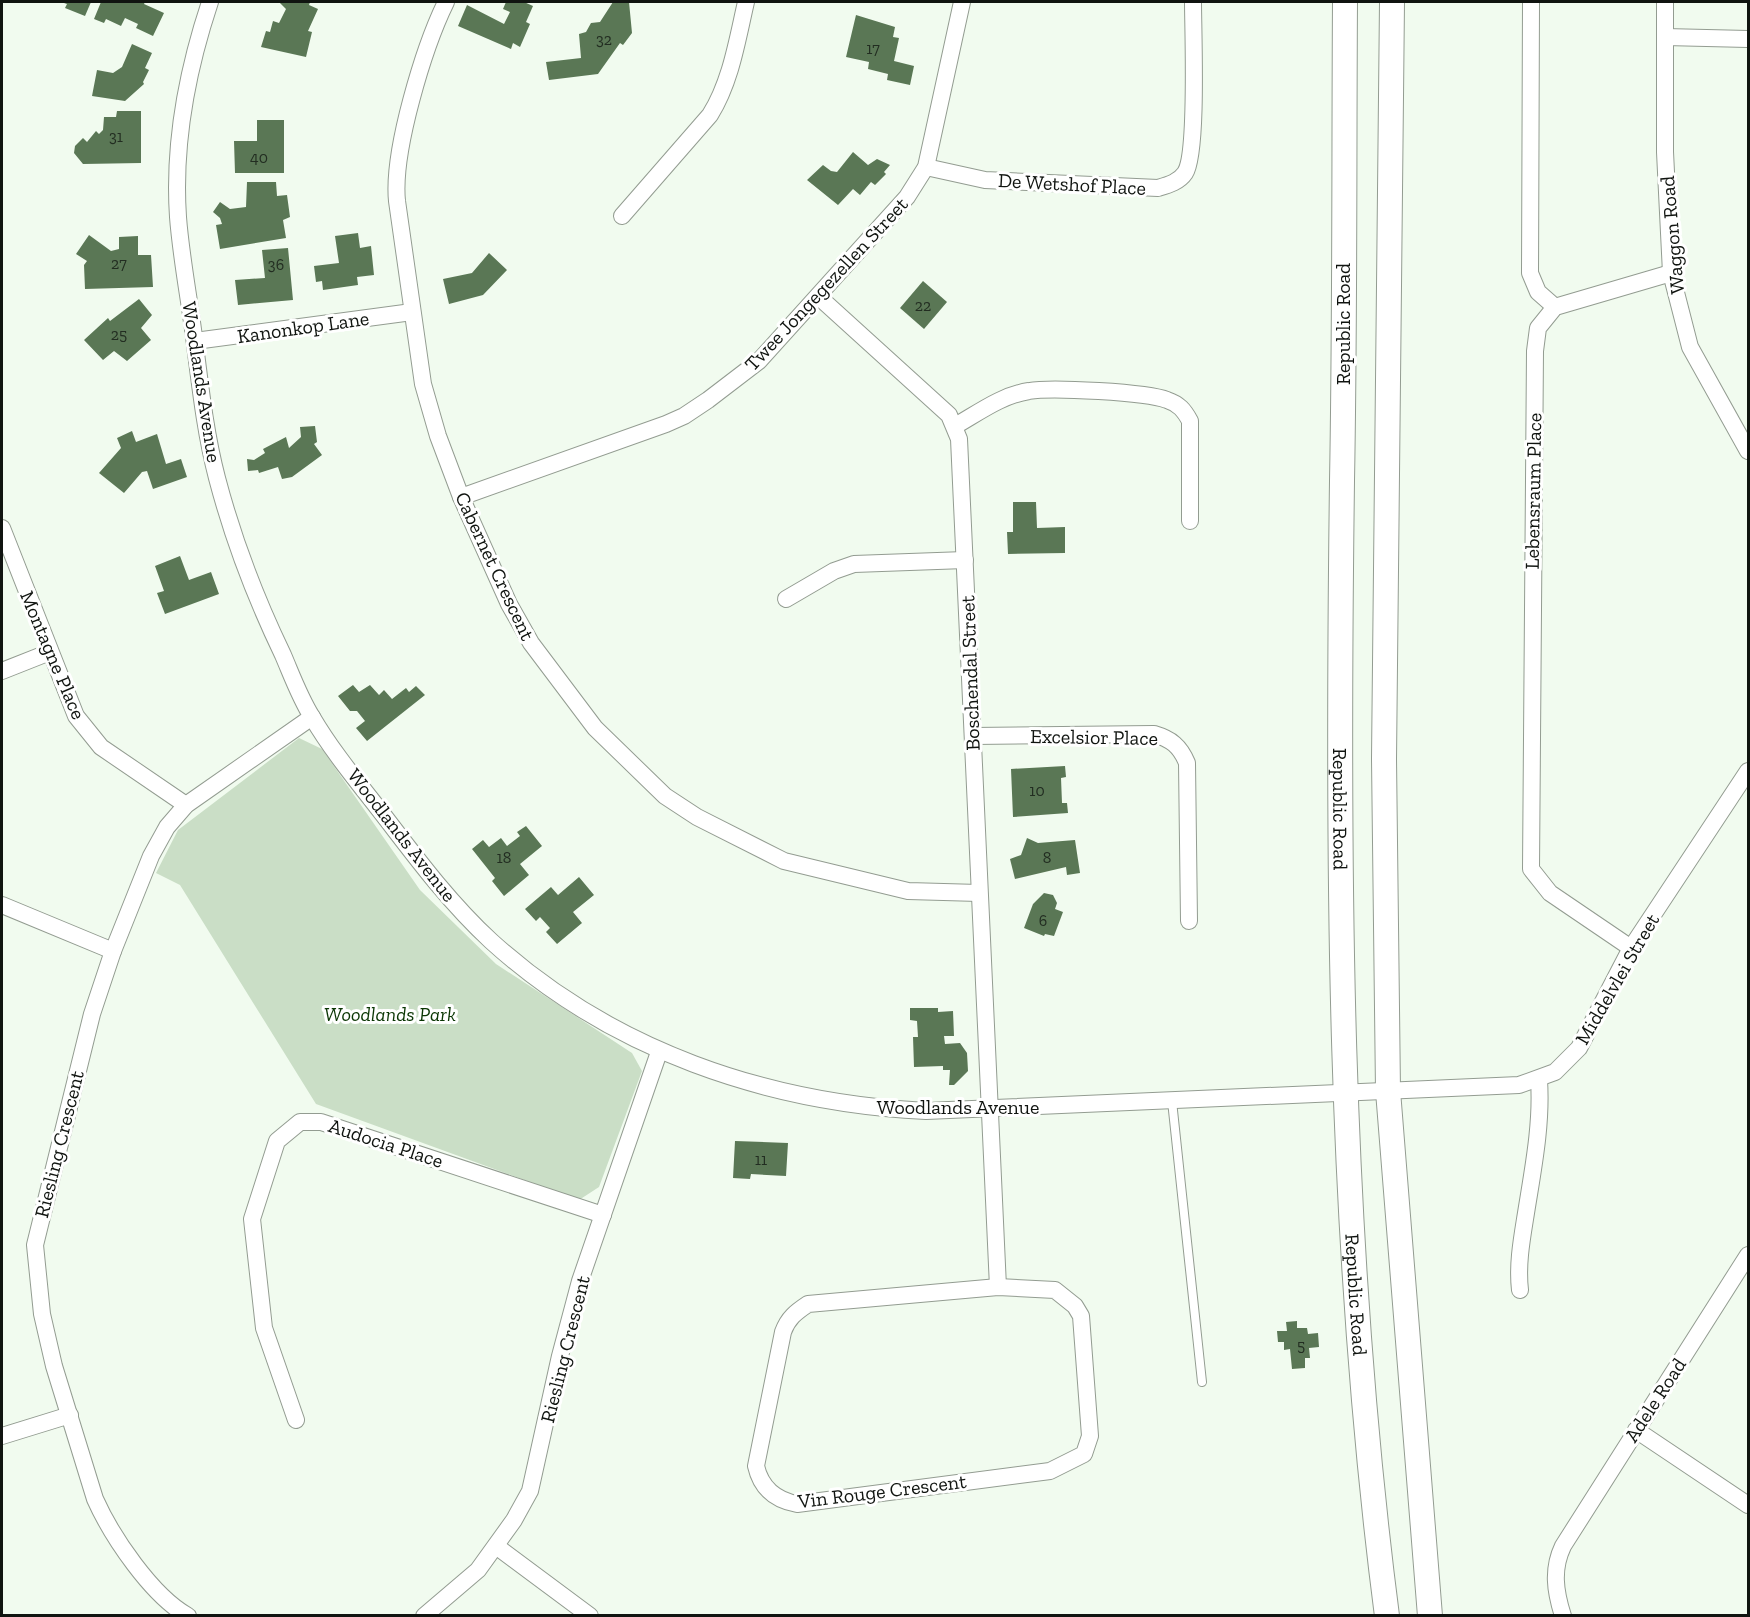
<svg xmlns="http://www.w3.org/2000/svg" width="1750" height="1617" font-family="'Zilla Slab',serif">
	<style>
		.green { fill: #cadec6 }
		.building { fill: #5a7755 }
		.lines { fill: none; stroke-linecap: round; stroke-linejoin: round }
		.lane-casing { stroke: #939c91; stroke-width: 10 }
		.street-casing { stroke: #939c91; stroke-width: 18 }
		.secondary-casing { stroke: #939c91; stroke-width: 26 }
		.lane { stroke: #fff; stroke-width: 8 }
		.street { stroke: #fff; stroke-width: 16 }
		.secondary { stroke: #fff; stroke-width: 24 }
		.labels { text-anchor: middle; stroke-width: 6; stroke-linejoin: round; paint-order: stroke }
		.number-label { font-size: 16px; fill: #222d21 }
		.street-label { font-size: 20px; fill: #101410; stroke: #fff }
		.park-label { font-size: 20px; font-style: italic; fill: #0a3603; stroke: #fff }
	</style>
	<rect width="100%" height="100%" fill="#f1fbef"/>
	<path class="green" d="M 299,738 L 322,749 L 420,890 L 496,964 L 632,1053 L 642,1071 L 599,1187 L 579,1200 L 316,1104 L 180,885 L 156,873 L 178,830 Z"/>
	<g class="building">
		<path d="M 61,2 L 91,2 L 85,16 L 65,8 L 67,4 Z"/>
		<path d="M 101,2 L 145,2 L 144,4 L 164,13 L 153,36 L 136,28 L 138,24 L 125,18 L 121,26 L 106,19 L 104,23 L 94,19 Z"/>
		<path d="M 279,2 L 310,2 L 309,5 L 318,9 L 308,31 L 312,32 L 306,57 L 261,47 L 266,31 L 270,32 L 273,21 L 279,23 L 286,9 Z"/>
		<path d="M 506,2 L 524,2 L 533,6 L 526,22 L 530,24 L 520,47 L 513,43 L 511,49 L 458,26 L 467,5 L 504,24 L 510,12 L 503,9 Z"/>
		<path d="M 613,2 L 629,2 L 632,33 L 623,45 L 620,43 L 598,74 L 549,80 L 546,62 L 581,58 L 579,34 L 586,32 L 591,23 L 600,22 Z"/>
		<path d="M 856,15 L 895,27 L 893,37 L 899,38 L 894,61 L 914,66 L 910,85 L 887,80 L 888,74 L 868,69 L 869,62 L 846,57 Z"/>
		<path d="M 132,44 L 152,53 L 145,68 L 149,70 L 143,82 L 144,84 L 125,101 L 92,96 L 97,70 L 113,73 L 122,67 Z"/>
		<path d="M 117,111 L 141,111 L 141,163 L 83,164 L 74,153 L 75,146 L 83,138 L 87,142 L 96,131 L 99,134 L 103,130 L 104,117 L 116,117 Z"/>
		<path d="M 257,120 L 284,120 L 284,173 L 235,173 L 234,141 L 257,141 Z"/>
		<path d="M 853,152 L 868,165 L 877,159 L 890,165 L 884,172 L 886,174 L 875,185 L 871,182 L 860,195 L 853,189 L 838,205 L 807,180 L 823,165 L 831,171 L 837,172 Z"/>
		<path d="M 247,182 L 276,182 L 277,196 L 287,195 L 290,217 L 283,220 L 286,238 L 220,249 L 216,225 L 222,224 L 220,218 L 213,212 L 220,202 L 230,209 L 246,207 Z"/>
		<path d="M 358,233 L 360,248 L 371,246 L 374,275 L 357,277 L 358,285 L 323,290 L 322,281 L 316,282 L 314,266 L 339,263 L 335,236 Z"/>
		<path d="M 89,235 L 111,251 L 119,249 L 119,237 L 138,236 L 138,255 L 151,255 L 153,287 L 85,289 L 84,265 L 87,261 L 76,254 Z"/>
		<path d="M 288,248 L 293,300 L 238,305 L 235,280 L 265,278 L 262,250 Z"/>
		<path d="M 489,253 L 507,270 L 483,295 L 449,304 L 443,279 L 472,273 Z"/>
		<path d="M 923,281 L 947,302 L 924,329 L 900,308 Z"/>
		<path d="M 139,299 L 152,315 L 141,328 L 151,340 L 127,361 L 114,351 L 103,360 L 84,340 L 108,318 L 110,321 Z"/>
		<path d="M 315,426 L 317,442 L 314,444 L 322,455 L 292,477 L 282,479 L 278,467 L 259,473 L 258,470 L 248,471 L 247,459 L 254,460 L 265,453 L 263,449 L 286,437 L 289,448 L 301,437 L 300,427 Z"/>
		<path d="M 132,431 L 136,442 L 157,434 L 166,464 L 181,459 L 187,477 L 153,489 L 147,471 L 142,472 L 124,493 L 99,473 L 121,448 L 117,438 Z"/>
		<path d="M 1013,502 L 1036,502 L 1037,528 L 1065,527 L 1065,553 L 1008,554 L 1007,532 L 1013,532 Z"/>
		<path d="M 180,556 L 189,580 L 211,572 L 219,594 L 165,614 L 157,593 L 164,591 L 155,566 Z"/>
		<path d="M 353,685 L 359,692 L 370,685 L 379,695 L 384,690 L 392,699 L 406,688 L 409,692 L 416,686 L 425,695 L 367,741 L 356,728 L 365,721 L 357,711 L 350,711 L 338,696 Z"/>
		<path d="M 1065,766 L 1066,777 L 1061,778 L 1062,803 L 1067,803 L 1068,813 L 1013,817 L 1011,769 Z"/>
		<path d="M 526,826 L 542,846 L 520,864 L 529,875 L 504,896 L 492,881 L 495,878 L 472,849 L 483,840 L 489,847 L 501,838 L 507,846 L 520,836 L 517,832 Z"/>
		<path d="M 1027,838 L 1038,843 L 1075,840 L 1080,873 L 1067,875 L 1066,867 L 1015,879 L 1010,859 L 1021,855 Z"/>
		<path d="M 579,877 L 594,895 L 573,912 L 582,923 L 557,944 L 546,932 L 550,928 L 540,917 L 536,921 L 525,909 L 551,887 L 558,895 Z"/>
		<path d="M 1044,893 L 1053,895 L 1057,903 L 1055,909 L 1063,912 L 1054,936 L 1045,934 L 1044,936 L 1024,928 L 1033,904 Z"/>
		<path d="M 910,1008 L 938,1008 L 938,1012 L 953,1011 L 954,1036 L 944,1036 L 945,1044 L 960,1043 L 967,1053 L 968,1071 L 954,1085 L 949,1085 L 950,1070 L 943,1070 L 943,1066 L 914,1067 L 913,1037 L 918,1037 L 917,1021 L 910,1020 Z"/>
		<path d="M 735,1141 L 788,1143 L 786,1176 L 751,1174 L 750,1179 L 733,1178 Z"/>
		<path d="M 1297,1321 L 1297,1328 L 1307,1328 L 1308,1334 L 1318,1333 L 1319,1347 L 1309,1348 L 1310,1358 L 1305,1358 L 1305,1368 L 1292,1369 L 1290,1349 L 1284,1350 L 1284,1342 L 1278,1342 L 1277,1331 L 1287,1331 L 1286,1322 Z"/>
	</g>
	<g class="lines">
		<defs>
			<path id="lane" d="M 1172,1101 L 1202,1382"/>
			<g id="street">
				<path d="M 210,2 C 187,71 173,143 178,217 C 181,257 189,297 194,337 C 200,384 205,432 217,478 C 233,539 256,599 283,655 C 292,676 300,698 312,717 C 333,753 362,787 388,821 C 420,863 452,905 491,941 C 611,1050 766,1103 926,1111 L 1519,1085 L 1555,1072 L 1579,1048 L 1631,948 L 1748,771"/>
				<path d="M 446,2 C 424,47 392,151 397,201 L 423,384 L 438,436 L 461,497 L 509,604 L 531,643 L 595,728 L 665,796 L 697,817 L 784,861 L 908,891 L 979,893"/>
				<path d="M 1531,2 L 1530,273 L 1538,292 L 1555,307"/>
				<path d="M 1665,2 L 1665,152 L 1671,273 L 1690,347 L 1748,451"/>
				<path d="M 1665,37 L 1748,39"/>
				<path d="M 926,167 L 985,180 L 1158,188 C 1168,185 1179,182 1185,173 C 1198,154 1193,31 1193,2"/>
				<path d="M 622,216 L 710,115 C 731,81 737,41 746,2"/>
				<path d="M 819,297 L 949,415 L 959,439 L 998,1287"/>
				<path d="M 195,341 L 412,312"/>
				<path d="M 955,426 C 978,413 1002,395 1029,391 C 1051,387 1147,392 1167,400 C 1179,404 1184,410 1190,421 L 1190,521"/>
				<path d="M 461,497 L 666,424 L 684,416 L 708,400 L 759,361 L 907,197 L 926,167 L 962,2"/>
				<path d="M 2,528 L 76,716 L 101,747 L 186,805"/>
				<path d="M 786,599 L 834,571 L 854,564 L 965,560"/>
				<path d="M 2,671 L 50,652"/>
				<path d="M 973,736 L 1154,734 C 1171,739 1180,746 1187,763 L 1189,921"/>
				<path d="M 2,905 L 113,951"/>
				<path d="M 1631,948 L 1550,893 L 1531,869 L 1535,351 L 1538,328 L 1555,307 L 1671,273"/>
				<path d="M 998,1287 L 1055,1290 L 1075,1306 L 1081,1316 L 1090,1436 L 1084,1454 L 1050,1471 L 797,1504 C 775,1500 761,1488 756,1466 L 783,1332 C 788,1318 796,1312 808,1304 Z"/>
				<path d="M 1520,1290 C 1517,1264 1522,1238 1526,1213 C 1533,1169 1542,1124 1539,1080"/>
				<path d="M 296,1420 L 264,1328 L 252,1219 L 277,1141 L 300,1122 L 321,1122 L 603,1215"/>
				<path d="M 1636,1430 L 1748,1505"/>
				<path d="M 2,1436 L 70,1415"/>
				<path d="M 496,1546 L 590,1616"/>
				<path d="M 188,1616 C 152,1596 112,1537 95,1499 L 54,1366 L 42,1314 L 35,1245 L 92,1014 L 113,951 L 151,856 L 167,827 L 186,805 L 312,717"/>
				<path d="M 424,1616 L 478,1570 L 514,1520 L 530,1491 L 560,1356 L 580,1281 L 659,1052"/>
				<path d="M 1563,1616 C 1555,1591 1552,1569 1563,1546 L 1748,1255"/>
			</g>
			<g id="secondary">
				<path id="s1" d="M 1345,2 C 1344,161 1345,321 1342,481 C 1337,859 1338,1239 1387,1616"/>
				<path d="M 1392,2 L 1384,759 L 1388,1091 L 1430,1616"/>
			</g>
		</defs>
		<use href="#lane" class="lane-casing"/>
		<use href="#street" class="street-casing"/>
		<use href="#secondary" class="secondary-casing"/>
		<use href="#lane" class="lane"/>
		<use href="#street" class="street"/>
		<use href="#secondary" class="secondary"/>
	</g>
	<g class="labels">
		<g class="number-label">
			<text x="604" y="45">32</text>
			<text x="873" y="54">17</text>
			<text x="116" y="142">31</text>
			<text x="259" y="163">40</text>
			<text x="119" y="269">27</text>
			<text x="276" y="270">36</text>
			<text x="923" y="311">22</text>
			<text x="119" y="340">25</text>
			<text x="1037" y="796">10</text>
			<text x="504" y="863">18</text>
			<text x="1047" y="863">8</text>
			<text x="1043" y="926">6</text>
			<text x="761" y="1165">11</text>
			<text x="1301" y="1351">5</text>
		</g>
		<g class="street-label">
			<text transform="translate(1072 184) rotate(3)" y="7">De Wetshof Place</text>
			<text transform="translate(1672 235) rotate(-95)" y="7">Waggon Road</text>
			<text transform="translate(826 284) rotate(-47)" y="7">Twee Jongegezellen Street</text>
			<text transform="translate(1343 324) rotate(-90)" y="7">Republic Road</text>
			<text transform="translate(303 327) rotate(-8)" y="7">Kanonkop Lane</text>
			<text transform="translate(202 382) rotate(81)" y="7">Woodlands Avenue</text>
			<text transform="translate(1533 491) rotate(-89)" y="7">Lebensraum Place</text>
			<text transform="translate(495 566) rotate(65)" y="7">Cabernet Crescent</text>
			<text transform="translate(53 655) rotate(67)" y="7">Montagne Place</text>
			<text transform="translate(970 673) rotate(-92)" y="7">Boschendal Street</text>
			<text transform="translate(1094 737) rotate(1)" y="7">Excelsior Place</text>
			<text dy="7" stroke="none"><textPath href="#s1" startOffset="807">Republic Road</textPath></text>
			<text transform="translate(402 835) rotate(52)" y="7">Woodlands Avenue</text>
			<text transform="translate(1617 979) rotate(-60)" y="7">Middelvlei Street</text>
			<text x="958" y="1114">Woodlands Avenue</text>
			<text transform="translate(386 1143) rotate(18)" y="7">Audocia Place</text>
			<text transform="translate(59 1144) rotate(-76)" y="7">Riesling Crescent</text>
			<text dy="7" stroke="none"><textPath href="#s1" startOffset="1293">Republic Road</textPath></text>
			<text transform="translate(565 1349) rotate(-76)" y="7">Riesling Crescent</text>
			<text transform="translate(1655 1400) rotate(-57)" y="7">Adele Road</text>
			<text transform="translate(882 1491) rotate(-7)" y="7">Vin Rouge Crescent</text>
		</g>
		<g class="park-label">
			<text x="390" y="1021">Woodlands Park</text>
		</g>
	</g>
	<rect width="1750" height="1617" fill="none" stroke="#101410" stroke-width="6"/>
</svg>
